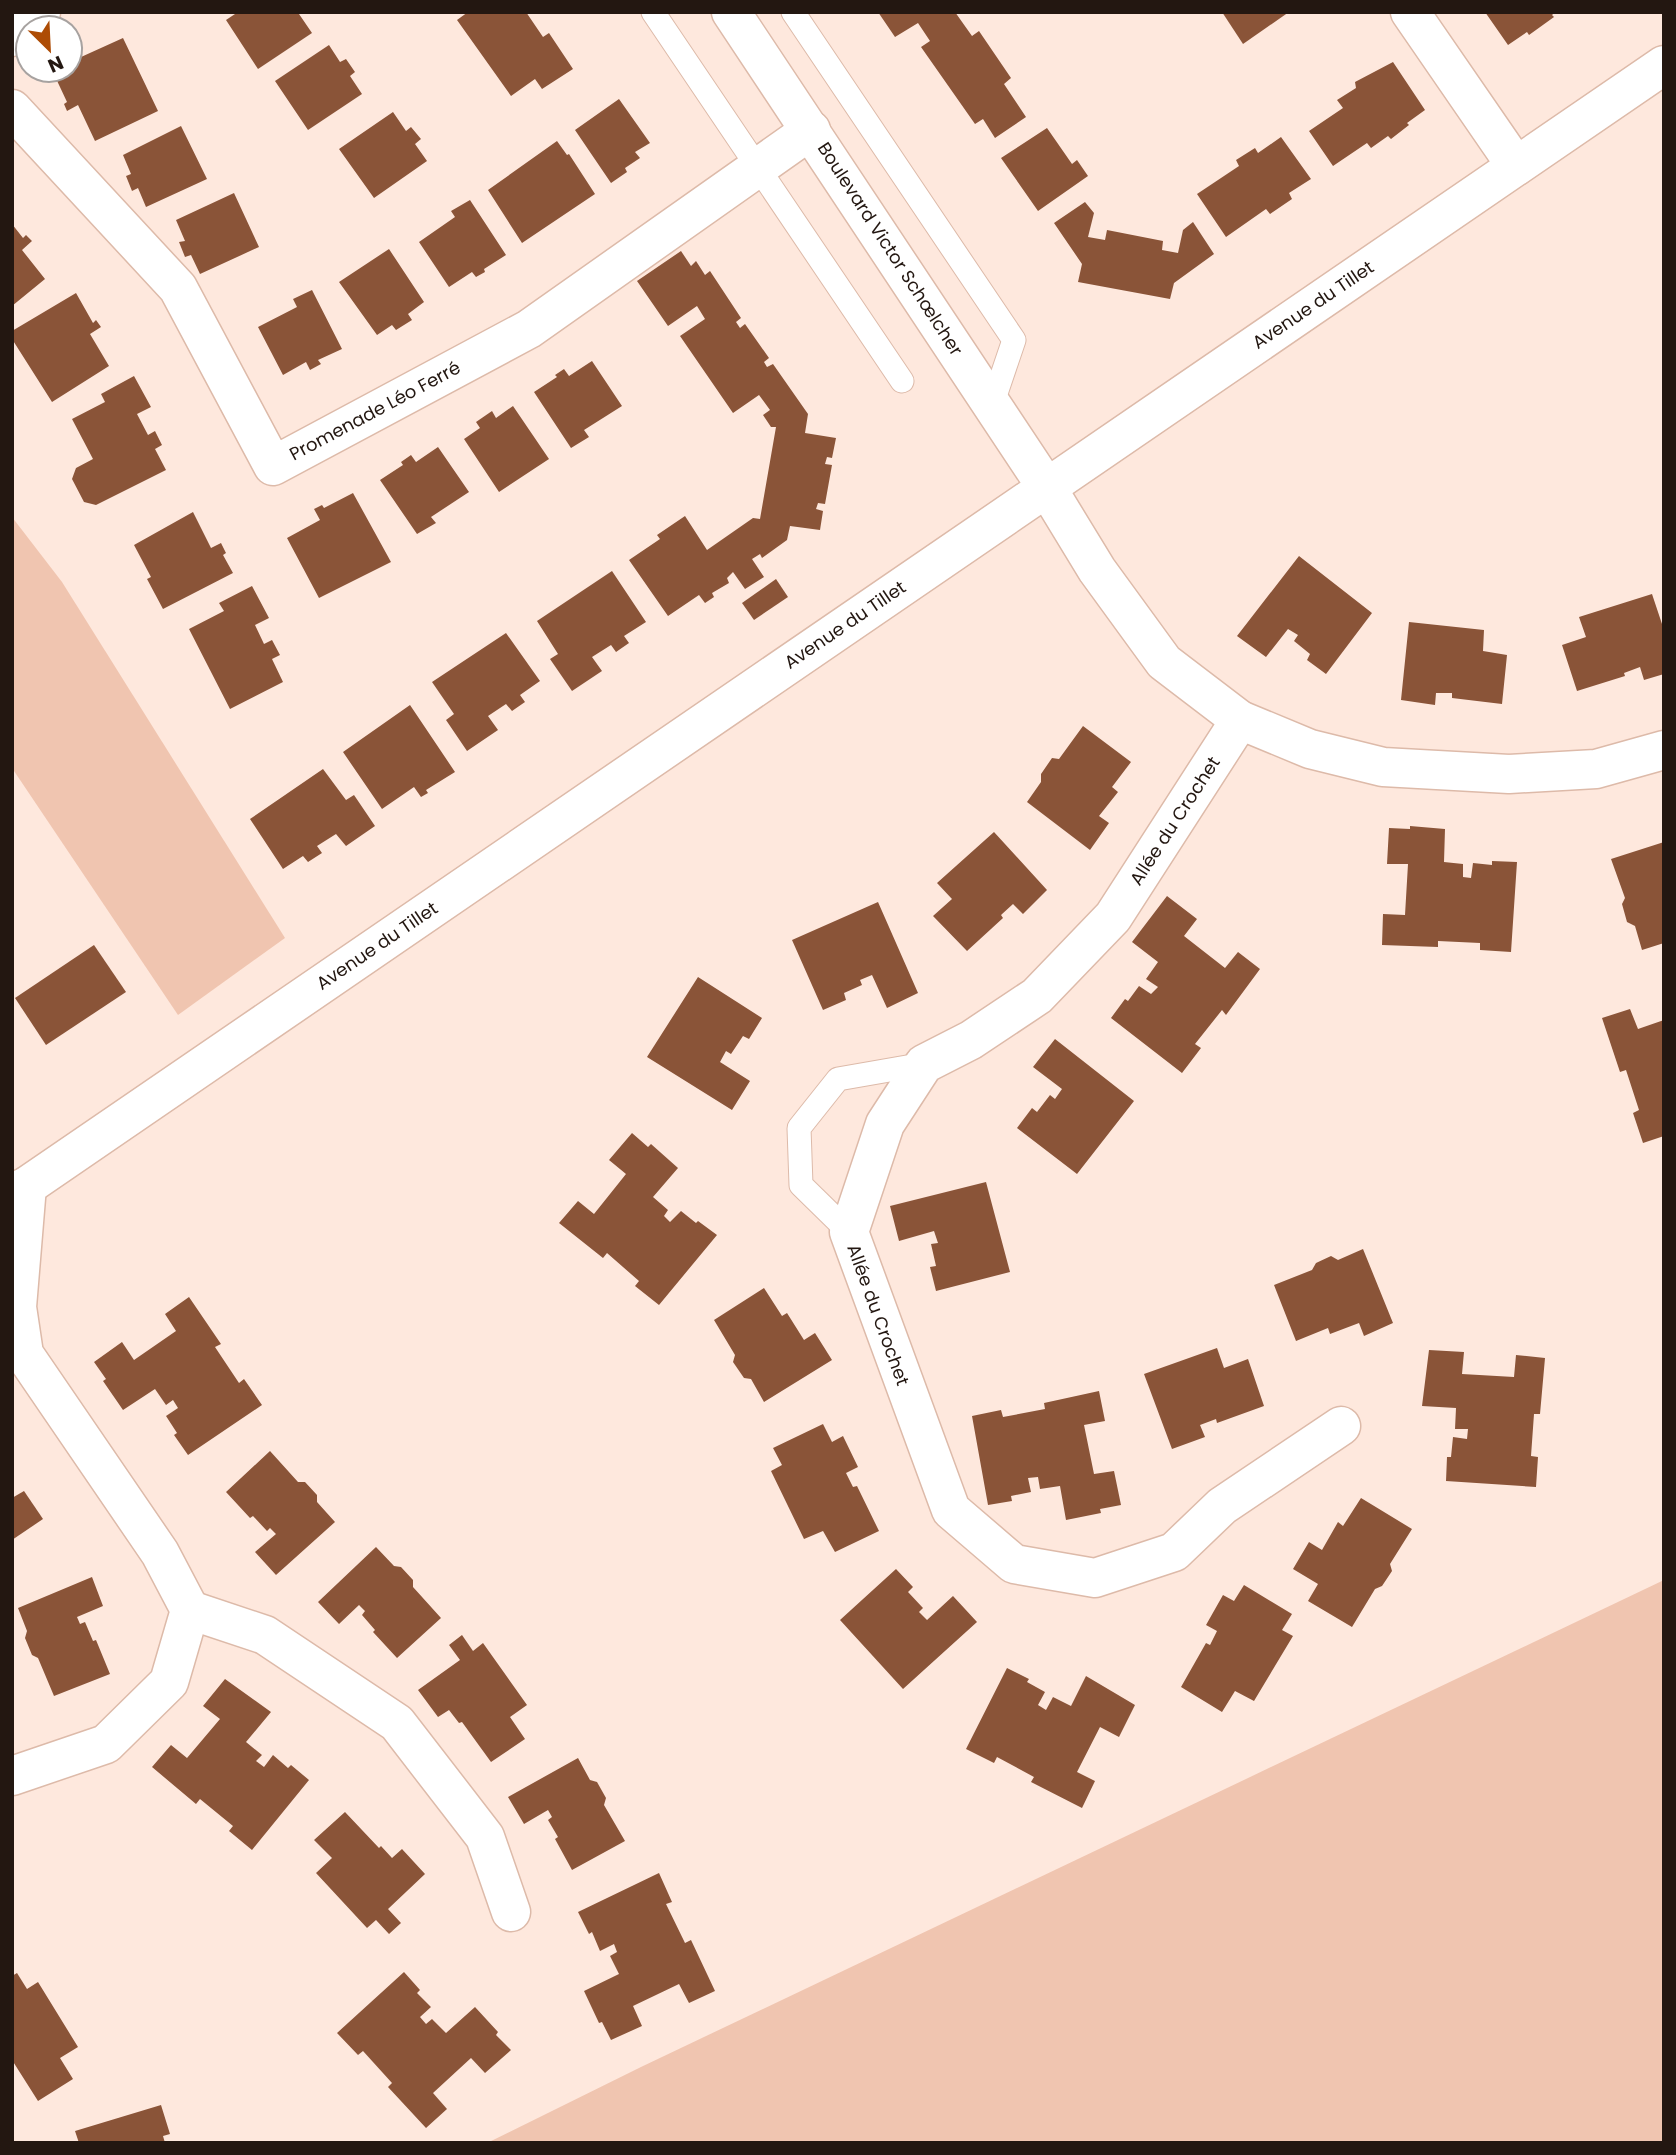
<svg xmlns="http://www.w3.org/2000/svg" width="1676" height="2155" font-family="Poppins,sans-serif">
	<style>
		.green { fill: #f0c5b0 }
		.building { fill: #8a5438 }
		.lines { fill: none; stroke-linecap: round; stroke-linejoin: round }
		.service-casing { stroke: #ddbaa9; stroke-width: 25 }
		.minor-casing { stroke: #ddbaa9; stroke-width: 41 }
		.service { stroke: #fff; stroke-width: 23 }
		.minor { stroke: #fff; stroke-width: 38 }
		.labels { text-anchor: middle; stroke-width: 7; stroke-linejoin: round; paint-order: stroke }
		.street-label { font-size: 18px; fill: #231711; stroke: #fff }
	</style>
	<rect width="100%" height="100%" fill="#fee8dd"/>
	<g class="green">
		<path d="M 12,517 L 62,582 L 285,938 L 178,1015 L 12,768 Z"/>
		<path d="M 1664,1580 L 1664,2143 L 487,2143 L 641,2067 Z"/>
	</g>
	<g class="building">
		<path d="M 238,12 L 302,12 L 299,14 L 312,33 L 258,69 L 226,20 Z"/>
		<path d="M 468,12 L 526,12 L 543,37 L 549,33 L 573,69 L 542,89 L 535,79 L 511,96 L 457,20 Z"/>
		<path d="M 878,12 L 955,12 L 972,36 L 979,31 L 1011,78 L 1004,84 L 1026,117 L 995,138 L 983,119 L 975,124 L 921,47 L 930,41 L 918,23 L 895,37 Z"/>
		<path d="M 1222,12 L 1289,12 L 1243,44 Z"/>
		<path d="M 1485,12 L 1555,12 L 1552,15 L 1554,17 L 1529,35 L 1527,32 L 1508,45 Z"/>
		<path d="M 123,38 L 158,111 L 95,141 L 78,105 L 67,111 L 64,104 L 67,102 L 52,70 L 70,70 L 70,62 Z"/>
		<path d="M 329,45 L 340,62 L 346,59 L 355,72 L 350,76 L 362,94 L 308,130 L 275,81 Z"/>
		<path d="M 1393,62 L 1425,110 L 1407,123 L 1409,125 L 1391,139 L 1388,136 L 1371,148 L 1367,143 L 1333,166 L 1309,131 L 1343,108 L 1337,100 L 1356,88 L 1355,82 Z"/>
		<path d="M 619,99 L 650,143 L 635,152 L 640,158 L 625,168 L 627,172 L 611,183 L 575,130 Z"/>
		<path d="M 393,112 L 406,131 L 411,127 L 421,139 L 415,144 L 427,161 L 374,198 L 339,149 Z"/>
		<path d="M 181,126 L 207,179 L 146,207 L 138,188 L 132,191 L 126,176 L 131,174 L 123,155 Z"/>
		<path d="M 1047,128 L 1072,164 L 1077,160 L 1088,176 L 1038,211 L 1001,158 Z"/>
		<path d="M 1281,137 L 1311,179 L 1289,193 L 1292,199 L 1270,214 L 1266,209 L 1226,237 L 1197,194 L 1239,166 L 1236,160 L 1255,148 L 1258,153 Z"/>
		<path d="M 557,141 L 567,155 L 569,154 L 595,194 L 522,243 L 488,190 Z"/>
		<path d="M 234,193 L 259,247 L 200,274 L 191,255 L 185,257 L 179,242 L 185,241 L 176,220 Z"/>
		<path d="M 470,200 L 506,255 L 484,269 L 485,272 L 476,277 L 472,272 L 449,287 L 419,242 L 455,217 L 451,211 Z"/>
		<path d="M 1085,202 L 1094,213 L 1088,237 L 1105,240 L 1107,230 L 1163,241 L 1162,250 L 1178,253 L 1183,230 L 1193,222 L 1214,254 L 1174,283 L 1170,299 L 1078,282 L 1082,264 L 1054,223 Z"/>
		<path d="M 12,224 L 23,238 L 26,235 L 32,241 L 22,250 L 45,279 L 12,306 Z"/>
		<path d="M 389,249 L 424,302 L 408,314 L 412,320 L 396,330 L 392,325 L 377,335 L 339,282 Z"/>
		<path d="M 681,251 L 691,266 L 696,261 L 705,275 L 710,271 L 741,318 L 736,322 L 740,328 L 745,324 L 769,358 L 764,362 L 767,367 L 773,364 L 808,414 L 805,433 L 836,438 L 832,458 L 827,457 L 825,464 L 832,465 L 825,504 L 818,503 L 816,509 L 823,511 L 820,530 L 790,526 L 787,540 L 762,558 L 760,554 L 752,559 L 764,577 L 745,589 L 733,572 L 727,578 L 729,583 L 712,593 L 714,597 L 705,603 L 699,595 L 668,616 L 629,560 L 660,539 L 657,535 L 685,516 L 707,550 L 753,518 L 760,519 L 776,427 L 771,427 L 763,415 L 770,410 L 759,395 L 733,413 L 680,336 L 705,319 L 697,306 L 668,326 L 637,281 Z"/>
		<path d="M 312,290 L 342,349 L 318,360 L 321,364 L 310,370 L 306,362 L 283,375 L 258,327 L 297,307 L 293,299 Z"/>
		<path d="M 76,293 L 93,323 L 96,320 L 101,327 L 90,334 L 109,366 L 52,402 L 12,339 L 12,331 Z"/>
		<path d="M 592,361 L 622,406 L 584,430 L 589,437 L 571,448 L 534,392 L 557,377 L 555,375 L 564,369 L 569,376 Z"/>
		<path d="M 134,376 L 151,407 L 137,414 L 148,435 L 155,431 L 162,445 L 155,449 L 166,470 L 96,505 L 84,502 L 72,479 L 76,468 L 93,459 L 72,419 L 105,402 L 101,394 Z"/>
		<path d="M 513,406 L 549,459 L 499,492 L 464,439 L 480,428 L 476,422 L 492,411 L 496,418 Z"/>
		<path d="M 438,447 L 469,492 L 431,517 L 436,523 L 417,534 L 380,480 L 403,465 L 401,462 L 411,455 L 416,462 Z"/>
		<path d="M 353,493 L 391,562 L 319,598 L 287,538 L 320,520 L 314,509 L 322,505 L 324,508 Z"/>
		<path d="M 193,512 L 211,548 L 221,543 L 226,553 L 223,555 L 233,573 L 163,609 L 147,579 L 151,577 L 134,545 Z"/>
		<path d="M 1299,556 L 1372,613 L 1326,674 L 1307,660 L 1310,654 L 1294,641 L 1298,635 L 1288,629 L 1266,657 L 1237,636 Z"/>
		<path d="M 612,571 L 646,622 L 624,636 L 629,643 L 616,652 L 611,645 L 592,657 L 602,671 L 572,691 L 550,659 L 558,654 L 537,621 Z"/>
		<path d="M 776,579 L 788,597 L 754,620 L 742,603 Z"/>
		<path d="M 252,586 L 269,618 L 255,625 L 264,644 L 272,640 L 280,655 L 272,659 L 283,682 L 230,709 L 189,629 L 224,611 L 219,603 Z"/>
		<path d="M 1652,594 L 1664,630 L 1664,674 L 1644,680 L 1640,667 L 1624,673 L 1625,676 L 1577,691 L 1562,645 L 1586,637 L 1579,617 Z"/>
		<path d="M 1409,622 L 1484,630 L 1483,651 L 1507,655 L 1502,704 L 1452,698 L 1452,693 L 1436,693 L 1435,705 L 1401,700 Z"/>
		<path d="M 506,633 L 540,681 L 520,695 L 525,702 L 512,711 L 506,704 L 488,716 L 498,730 L 467,751 L 446,720 L 454,714 L 432,682 Z"/>
		<path d="M 410,705 L 455,772 L 426,790 L 428,793 L 421,797 L 414,787 L 382,809 L 343,752 Z"/>
		<path d="M 1083,726 L 1131,762 L 1112,787 L 1118,792 L 1099,816 L 1109,823 L 1090,850 L 1027,802 L 1041,782 L 1041,774 L 1052,758 L 1059,759 Z"/>
		<path d="M 323,769 L 346,800 L 354,795 L 375,826 L 346,846 L 336,834 L 317,846 L 322,853 L 308,862 L 303,856 L 283,869 L 250,819 Z"/>
		<path d="M 1410,826 L 1445,829 L 1444,862 L 1463,864 L 1463,877 L 1471,878 L 1473,863 L 1492,865 L 1492,861 L 1517,862 L 1511,952 L 1480,950 L 1480,943 L 1438,941 L 1438,947 L 1382,945 L 1383,914 L 1405,915 L 1408,864 L 1387,864 L 1389,828 L 1410,829 Z"/>
		<path d="M 994,832 L 1047,890 L 1023,914 L 1013,904 L 1001,915 L 1003,918 L 967,951 L 933,916 L 952,899 L 937,883 Z"/>
		<path d="M 1664,842 L 1664,943 L 1642,950 L 1635,926 L 1627,922 L 1622,904 L 1625,898 L 1611,859 Z"/>
		<path d="M 1167,896 L 1197,919 L 1184,936 L 1225,968 L 1238,952 L 1260,969 L 1226,1015 L 1222,1010 L 1195,1044 L 1201,1048 L 1182,1073 L 1111,1018 L 1125,999 L 1128,1001 L 1139,986 L 1151,994 L 1158,987 L 1146,979 L 1158,962 L 1132,942 Z"/>
		<path d="M 878,902 L 918,993 L 887,1008 L 872,975 L 860,980 L 862,985 L 844,993 L 846,1000 L 823,1010 L 792,940 Z"/>
		<path d="M 94,945 L 126,992 L 46,1045 L 15,998 Z"/>
		<path d="M 698,977 L 762,1018 L 749,1039 L 743,1036 L 731,1054 L 726,1051 L 720,1062 L 750,1081 L 732,1110 L 647,1057 Z"/>
		<path d="M 1630,1009 L 1638,1029 L 1664,1020 L 1664,1136 L 1643,1143 L 1633,1113 L 1639,1110 L 1626,1070 L 1620,1072 L 1602,1018 Z"/>
		<path d="M 1055,1039 L 1134,1101 L 1077,1174 L 1017,1128 L 1032,1108 L 1037,1112 L 1050,1095 L 1055,1099 L 1062,1089 L 1033,1067 Z"/>
		<path d="M 632,1133 L 648,1147 L 651,1144 L 678,1168 L 653,1197 L 668,1210 L 664,1216 L 670,1222 L 681,1211 L 696,1223 L 698,1221 L 717,1235 L 659,1305 L 635,1286 L 639,1281 L 607,1253 L 603,1258 L 559,1223 L 578,1201 L 594,1214 L 626,1174 L 609,1160 Z"/>
		<path d="M 986,1182 L 1010,1272 L 936,1291 L 930,1267 L 936,1266 L 931,1244 L 938,1243 L 934,1231 L 899,1241 L 890,1206 Z"/>
		<path d="M 1363,1249 L 1393,1323 L 1364,1336 L 1359,1323 L 1330,1334 L 1328,1328 L 1296,1341 L 1274,1285 L 1312,1270 L 1316,1263 L 1331,1256 L 1338,1260 Z"/>
		<path d="M 764,1288 L 782,1316 L 787,1313 L 804,1340 L 815,1333 L 832,1360 L 764,1402 L 751,1379 L 744,1378 L 733,1362 L 735,1355 L 714,1320 Z"/>
		<path d="M 189,1297 L 221,1344 L 215,1347 L 239,1383 L 244,1379 L 262,1405 L 188,1455 L 174,1435 L 177,1433 L 166,1416 L 178,1408 L 173,1400 L 166,1405 L 155,1389 L 123,1410 L 103,1381 L 106,1379 L 94,1362 L 122,1342 L 134,1360 L 176,1331 L 165,1314 Z"/>
		<path d="M 1217,1348 L 1224,1368 L 1248,1359 L 1264,1406 L 1217,1423 L 1216,1419 L 1200,1425 L 1205,1437 L 1172,1449 L 1144,1374 Z"/>
		<path d="M 1429,1350 L 1464,1352 L 1462,1374 L 1514,1377 L 1516,1355 L 1545,1358 L 1540,1414 L 1534,1414 L 1531,1456 L 1538,1457 L 1536,1487 L 1446,1481 L 1447,1457 L 1451,1457 L 1453,1437 L 1467,1439 L 1468,1429 L 1455,1429 L 1456,1408 L 1422,1406 Z"/>
		<path d="M 1099,1391 L 1105,1421 L 1084,1425 L 1094,1474 L 1114,1471 L 1121,1505 L 1100,1509 L 1101,1513 L 1066,1520 L 1060,1486 L 1040,1489 L 1038,1477 L 1028,1478 L 1031,1492 L 1011,1496 L 1012,1501 L 988,1505 L 972,1416 L 1001,1410 L 1003,1417 L 1045,1409 L 1044,1403 Z"/>
		<path d="M 823,1424 L 832,1442 L 843,1436 L 858,1467 L 846,1473 L 853,1487 L 857,1486 L 879,1531 L 835,1552 L 823,1531 L 804,1539 L 771,1471 L 782,1465 L 773,1448 Z"/>
		<path d="M 270,1451 L 298,1482 L 305,1482 L 317,1495 L 317,1502 L 335,1522 L 276,1575 L 255,1552 L 276,1534 L 270,1528 L 267,1531 L 253,1516 L 250,1518 L 226,1492 Z"/>
		<path d="M 24,1491 L 43,1519 L 12,1540 L 12,1498 Z"/>
		<path d="M 1361,1498 L 1412,1529 L 1390,1564 L 1392,1571 L 1382,1586 L 1375,1589 L 1352,1627 L 1308,1601 L 1318,1584 L 1293,1569 L 1309,1542 L 1322,1550 L 1338,1522 L 1343,1526 Z"/>
		<path d="M 376,1547 L 394,1566 L 401,1567 L 413,1580 L 413,1587 L 441,1618 L 397,1658 L 373,1632 L 375,1630 L 362,1615 L 365,1611 L 359,1605 L 339,1624 L 318,1602 Z"/>
		<path d="M 896,1569 L 913,1587 L 908,1592 L 923,1608 L 919,1612 L 927,1620 L 953,1596 L 977,1622 L 903,1689 L 840,1620 Z"/>
		<path d="M 92,1577 L 103,1606 L 77,1617 L 80,1624 L 85,1622 L 93,1641 L 96,1640 L 110,1674 L 54,1696 L 38,1658 L 32,1655 L 25,1638 L 27,1631 L 18,1608 Z"/>
		<path d="M 1244,1585 L 1292,1614 L 1282,1630 L 1293,1636 L 1254,1701 L 1235,1691 L 1222,1712 L 1181,1687 L 1206,1643 L 1210,1645 L 1217,1631 L 1206,1625 L 1223,1595 L 1234,1601 Z"/>
		<path d="M 462,1635 L 473,1651 L 483,1643 L 527,1705 L 510,1717 L 525,1739 L 491,1762 L 462,1722 L 459,1723 L 449,1710 L 438,1717 L 418,1690 L 460,1660 L 449,1645 Z"/>
		<path d="M 1007,1668 L 1029,1679 L 1027,1682 L 1045,1692 L 1038,1705 L 1046,1710 L 1053,1697 L 1071,1706 L 1086,1676 L 1135,1705 L 1119,1737 L 1100,1727 L 1077,1772 L 1095,1781 L 1082,1808 L 1031,1782 L 1034,1777 L 997,1757 L 994,1763 L 966,1749 Z"/>
		<path d="M 225,1679 L 271,1712 L 246,1742 L 262,1755 L 256,1761 L 264,1767 L 273,1755 L 288,1768 L 291,1765 L 309,1780 L 252,1850 L 229,1831 L 233,1826 L 200,1799 L 196,1804 L 152,1767 L 171,1745 L 187,1758 L 220,1719 L 203,1706 Z"/>
		<path d="M 578,1758 L 590,1780 L 597,1782 L 606,1798 L 604,1805 L 625,1841 L 572,1870 L 555,1839 L 558,1837 L 548,1820 L 552,1817 L 548,1810 L 524,1824 L 508,1797 Z"/>
		<path d="M 345,1812 L 379,1848 L 381,1846 L 392,1858 L 402,1849 L 425,1874 L 388,1909 L 401,1923 L 389,1934 L 376,1920 L 367,1928 L 316,1873 L 332,1858 L 314,1840 Z"/>
		<path d="M 659,1873 L 672,1902 L 666,1904 L 685,1943 L 691,1940 L 715,1991 L 689,2003 L 679,1984 L 633,2006 L 642,2026 L 611,2040 L 602,2022 L 599,2023 L 584,1991 L 619,1974 L 610,1956 L 617,1952 L 614,1944 L 600,1951 L 592,1932 L 589,1934 L 578,1912 Z"/>
		<path d="M 404,1972 L 420,1990 L 417,1993 L 431,2007 L 420,2017 L 426,2024 L 432,2019 L 446,2033 L 475,2007 L 498,2032 L 496,2035 L 511,2050 L 485,2073 L 471,2058 L 433,2093 L 447,2109 L 426,2128 L 388,2087 L 392,2083 L 363,2051 L 358,2055 L 337,2033 Z"/>
		<path d="M 17,1973 L 27,1989 L 38,1982 L 78,2047 L 60,2058 L 73,2079 L 38,2101 L 12,2060 L 12,1976 Z"/>
		<path d="M 161,2105 L 170,2134 L 163,2136 L 165,2143 L 79,2143 L 75,2131 Z"/>
	</g>
	<g class="lines">
		<defs>
			<g id="service">
				<path d="M 653,12 L 902,381"/>
				<path d="M 793,12 L 1014,340 L 992,405"/>
				<path d="M 849,1232 L 801,1185 L 799,1128 L 838,1079 L 924,1064"/>
			</g>
			<g id="minor">
				<path d="M 731,12 L 1047,488 L 1097,570 L 1164,662 L 1240,720 L 1310,749 L 1383,767 L 1509,774 L 1596,769 L 1664,750"/>
				<path d="M 1410,12 L 1516,166"/>
				<path d="M 12,37 L 25,20 L 41,12"/>
				<path d="M 12,109 L 178,288 L 273,466 L 529,329 L 811,130"/>
				<path d="M 1240,720 L 1113,917 L 1037,996 L 971,1040 L 924,1064 L 885,1124 L 849,1232 L 951,1510 L 1014,1564 L 1095,1578 L 1174,1552 L 1222,1506 L 1341,1426"/>
				<path d="M 12,1193 L 27,1186 L 1664,65"/>
				<path d="M 190,1610 L 265,1635 L 397,1723 L 485,1837 L 511,1912"/>
				<path d="M 12,1776 L 106,1744 L 169,1682 L 190,1610 L 160,1553 L 24,1354 L 17,1307 L 27,1186"/>
			</g>
		</defs>
		<use href="#service" class="service-casing"/>
		<use href="#minor" class="minor-casing"/>
		<use href="#service" class="service"/>
		<use href="#minor" class="minor"/>
	</g>
	<g class="labels">
		<g class="street-label">
			<text transform="translate(890 249) rotate(57)" y="6">Boulevard Victor Schœlcher</text>
			<text transform="translate(1313 305) rotate(-34)" y="6">Avenue du Tillet</text>
			<text transform="translate(375 411) rotate(-28)" y="6">Promenade Léo Ferré</text>
			<text transform="translate(845 625) rotate(-34)" y="6">Avenue du Tillet</text>
			<text transform="translate(1175 821) rotate(-57)" y="6">Allée du Crochet</text>
			<text transform="translate(377 946) rotate(-34)" y="6">Avenue du Tillet</text>
			<text transform="translate(878 1315) rotate(70)" y="6">Allée du Crochet</text>
		</g>
	</g>
	<rect width="1676" height="2155" fill="none" stroke="#231711" stroke-width="28"/>
	<g transform="translate(49 49) rotate(156)"><circle r="33" fill="#ffffff" stroke="#a7a2a0" stroke-width="2"/>
	<path d="M0-5L12 26L0 18L-12 26Z" fill="#ad4c05"/>
	<text y="-10" font-size="19" font-weight="bold" text-anchor="middle" fill="#231711">N</text>
	</g>
</svg>
